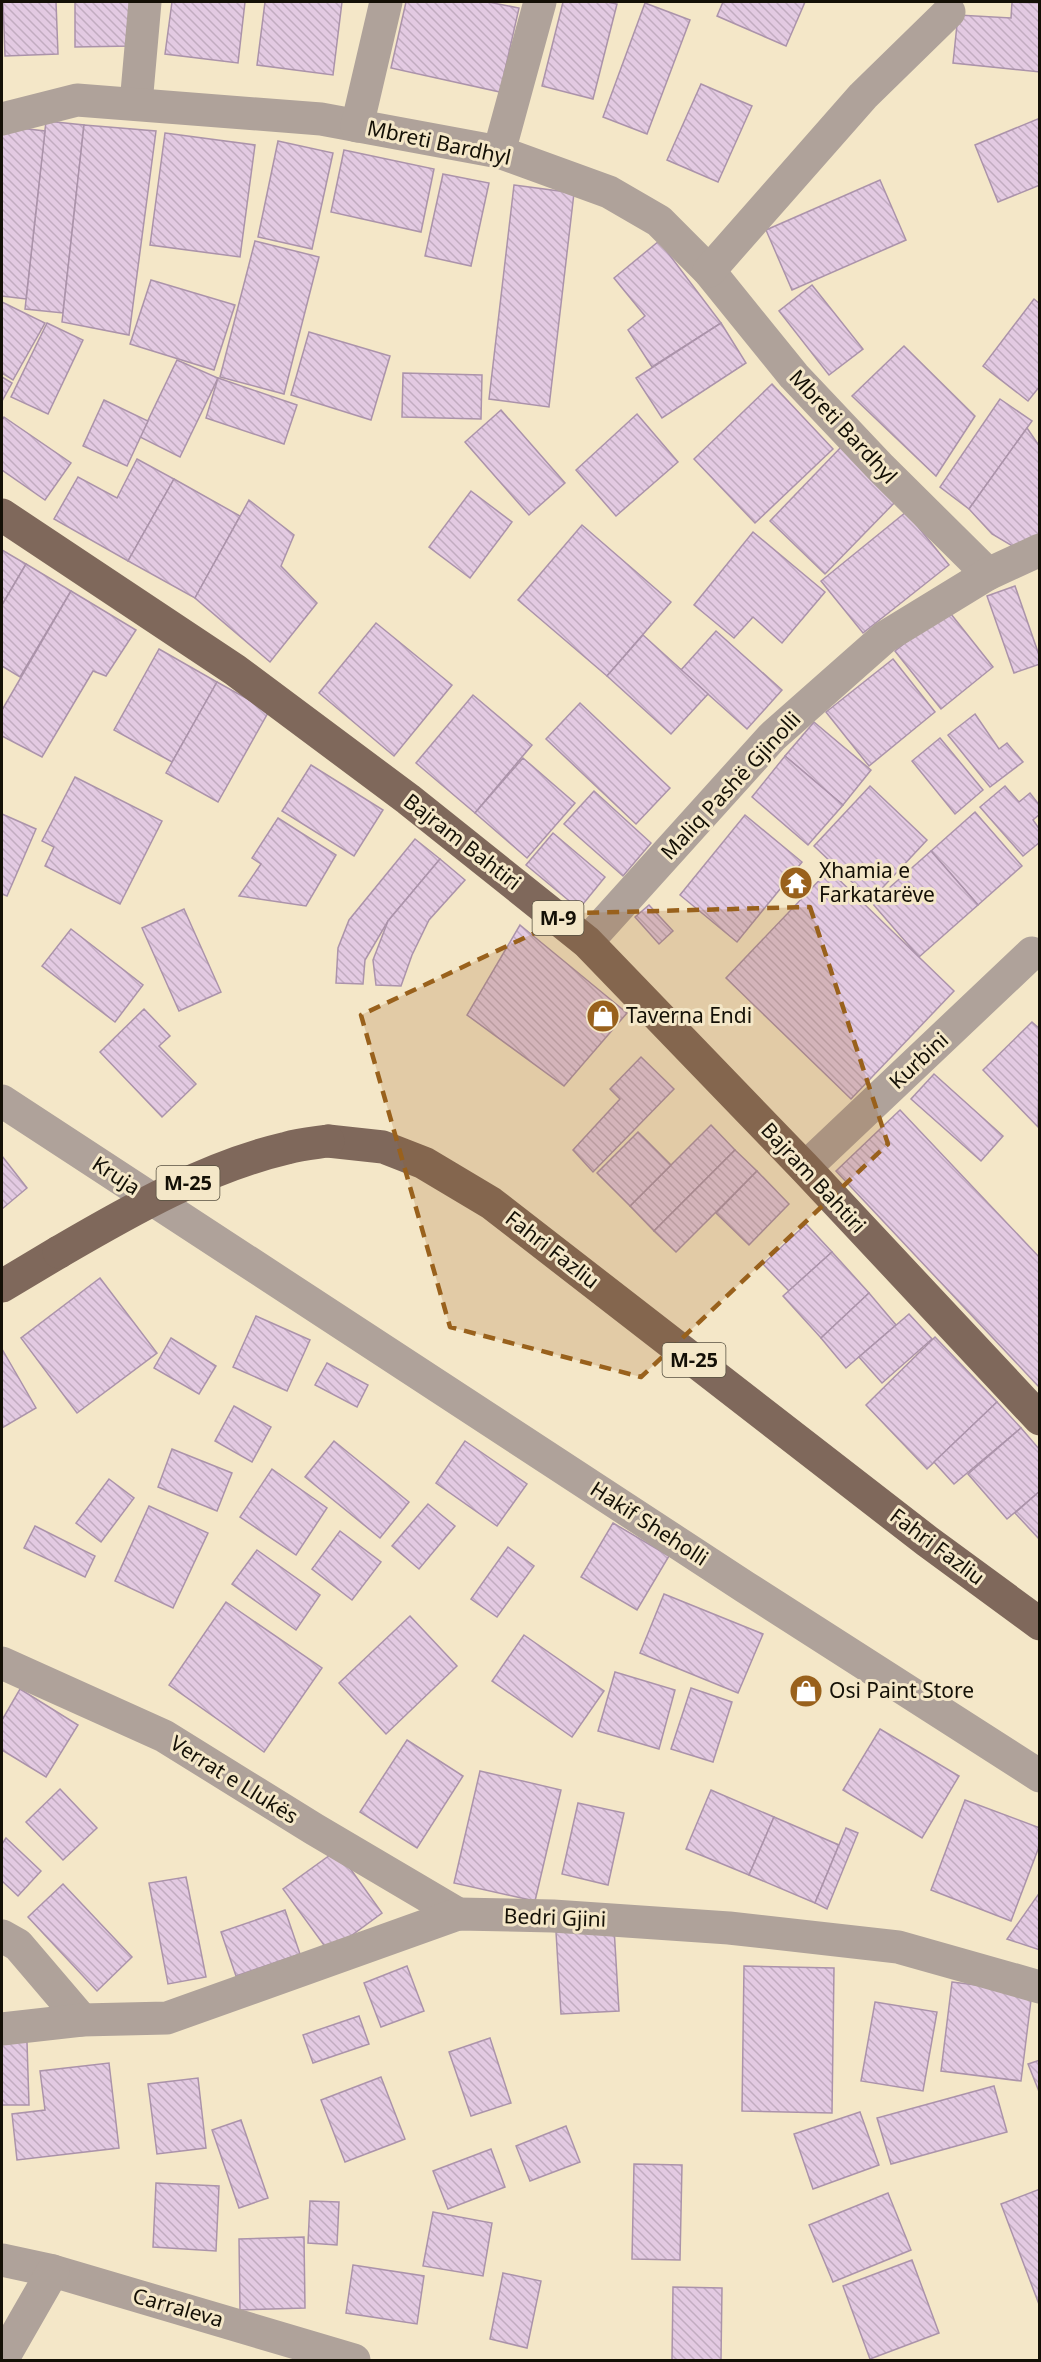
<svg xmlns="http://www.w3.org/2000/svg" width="1041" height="2362" font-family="'Noto Sans',sans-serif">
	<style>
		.building { fill: url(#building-back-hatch); stroke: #ab93aa; stroke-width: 1.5 }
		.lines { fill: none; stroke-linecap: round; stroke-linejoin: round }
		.street { stroke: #afa29a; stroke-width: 33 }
		.primary { stroke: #7f685b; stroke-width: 33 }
		.primary-bridge { stroke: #7f685b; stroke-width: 33 }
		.marked { fill: #99611c; fill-opacity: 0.2; stroke: #99611c; stroke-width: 4.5; stroke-dasharray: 12 8; stroke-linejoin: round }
		.labels { text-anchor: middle; stroke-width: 6; stroke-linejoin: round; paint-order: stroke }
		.shield { fill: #f4e7c8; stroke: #575040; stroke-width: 1.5 }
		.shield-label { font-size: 20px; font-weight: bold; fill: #141006 }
		.street-label { font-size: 21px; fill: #141006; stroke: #f4e7c8 }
		.poi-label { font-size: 21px; fill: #141006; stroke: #f4e7c8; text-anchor: start }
	</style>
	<defs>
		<pattern id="building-back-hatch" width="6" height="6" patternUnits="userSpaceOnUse" patternTransform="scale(1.5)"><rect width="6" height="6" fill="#e3cae2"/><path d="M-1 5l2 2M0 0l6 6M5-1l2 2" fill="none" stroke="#c2acc0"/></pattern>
	</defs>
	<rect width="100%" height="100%" fill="#f4e7c8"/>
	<g class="building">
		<path d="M 3,2 L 56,2 L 58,54 L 5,56 Z"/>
		<path d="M 75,2 L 130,2 L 131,46 L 75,47 Z"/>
		<path d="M 172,2 L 245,2 L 238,63 L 165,54 Z"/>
		<path d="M 265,2 L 342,2 L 333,75 L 257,65 Z"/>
		<path d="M 406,2 L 488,2 L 519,8 L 500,92 L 391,68 Z"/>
		<path d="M 563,2 L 607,2 L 617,4 L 593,99 L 542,86 Z"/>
		<path d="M 723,2 L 805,2 L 786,46 L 717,16 Z"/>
		<path d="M 1012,2 L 1040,3 L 1040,72 L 953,63 L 958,15 L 1011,18 Z"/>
		<path d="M 645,3 L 690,20 L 647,134 L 603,117 Z"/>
		<path d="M 701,84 L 752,106 L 718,182 L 667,160 Z"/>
		<path d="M 1040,118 L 1040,185 L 998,202 L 975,145 Z"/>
		<path d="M 46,121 L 84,125 L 63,313 L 25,309 Z"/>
		<path d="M 84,125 L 156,131 L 129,335 L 62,322 Z"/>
		<path d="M 2,126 L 45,131 L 26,299 L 2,296 Z"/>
		<path d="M 165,133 L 255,145 L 240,257 L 150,245 Z"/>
		<path d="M 278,141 L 333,153 L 312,249 L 258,237 Z"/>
		<path d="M 344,150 L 434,169 L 421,232 L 331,212 Z"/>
		<path d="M 443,174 L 489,183 L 471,266 L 425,256 Z"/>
		<path d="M 880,180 L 906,240 L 792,290 L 766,230 Z"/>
		<path d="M 514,185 L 574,193 L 549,407 L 489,399 Z"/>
		<path d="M 255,241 L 319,257 L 284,394 L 220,377 Z"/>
		<path d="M 659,241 L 721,323 L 652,367 L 628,330 L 645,316 L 614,278 Z"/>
		<path d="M 151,280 L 235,305 L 214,370 L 130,344 Z"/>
		<path d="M 812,285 L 863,349 L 829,375 L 779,311 Z"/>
		<path d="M 1034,299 L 1040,304 L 1040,386 L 1028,401 L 983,366 Z"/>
		<path d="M 2,302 L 45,323 L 13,380 L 2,373 Z"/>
		<path d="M 47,323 L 83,340 L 48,414 L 11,397 Z"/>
		<path d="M 721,323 L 746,363 L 662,418 L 636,378 Z"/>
		<path d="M 309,332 L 390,356 L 371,420 L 291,395 Z"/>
		<path d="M 904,346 L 975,416 L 936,476 L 852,396 Z"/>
		<path d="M 177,360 L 218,378 L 180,457 L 140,437 Z"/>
		<path d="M 403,373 L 482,375 L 481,419 L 402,417 Z"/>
		<path d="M 2,377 L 12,383 L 2,401 Z"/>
		<path d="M 218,378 L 297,405 L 284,444 L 206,418 Z"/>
		<path d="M 772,384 L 833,449 L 755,523 L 694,459 Z"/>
		<path d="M 1000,399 L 1032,421 L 969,509 L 940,487 Z"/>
		<path d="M 104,400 L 148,421 L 127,466 L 83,446 Z"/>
		<path d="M 501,410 L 565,483 L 529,515 L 465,442 Z"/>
		<path d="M 637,414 L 678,462 L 616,516 L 576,470 Z"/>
		<path d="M 4,417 L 71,463 L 45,500 L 2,470 L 2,420 Z"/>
		<path d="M 1027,428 L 1040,447 L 1040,536 L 1014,547 L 992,534 L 969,509 Z"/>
		<path d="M 843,445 L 898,499 L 825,574 L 770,521 Z"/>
		<path d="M 137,459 L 174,479 L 128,561 L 54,519 L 78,477 L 117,498 Z"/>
		<path d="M 174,479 L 240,516 L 195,598 L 128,561 Z"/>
		<path d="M 471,491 L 512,522 L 470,578 L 429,547 Z"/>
		<path d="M 249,500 L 294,535 L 281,566 L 317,603 L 270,662 L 195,598 Z"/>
		<path d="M 906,512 L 949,565 L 863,633 L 821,581 Z"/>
		<path d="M 582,525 L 671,602 L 607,676 L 518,600 Z"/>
		<path d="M 753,532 L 825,592 L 782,643 L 753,617 L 734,638 L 694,605 Z"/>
		<path d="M 2,550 L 26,564 L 2,605 Z"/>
		<path d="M 26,564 L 71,591 L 20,677 L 2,666 L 2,605 Z"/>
		<path d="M 1015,586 L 1040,658 L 1040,664 L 1014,673 L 987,596 Z"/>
		<path d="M 71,591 L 136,630 L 106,676 L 93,671 L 42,757 L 2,736 L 2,710 Z"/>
		<path d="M 947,609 L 993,667 L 941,709 L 895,651 Z"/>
		<path d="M 376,623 L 452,685 L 394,756 L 319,693 Z"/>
		<path d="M 716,631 L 782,690 L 747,729 L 681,670 Z"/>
		<path d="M 643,635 L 708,694 L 671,734 L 607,676 Z"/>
		<path d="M 159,649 L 217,682 L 172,762 L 114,730 Z"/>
		<path d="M 893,659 L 935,712 L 869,766 L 826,712 Z"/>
		<path d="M 217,682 L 269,711 L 218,802 L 166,773 Z"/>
		<path d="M 473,695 L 532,745 L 475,813 L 416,763 Z"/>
		<path d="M 580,703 L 670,788 L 636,824 L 546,739 Z"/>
		<path d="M 975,714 L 999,749 L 1007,743 L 1023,762 L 990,787 L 948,735 Z"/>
		<path d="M 814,722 L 871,770 L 843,805 L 785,756 Z"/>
		<path d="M 940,738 L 983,790 L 955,814 L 912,761 Z"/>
		<path d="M 785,756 L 843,805 L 808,845 L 752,797 Z"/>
		<path d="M 523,758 L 575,803 L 527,858 L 475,813 Z"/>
		<path d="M 311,765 L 383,810 L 354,856 L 282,811 Z"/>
		<path d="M 75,777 L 162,821 L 120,904 L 45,866 L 54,847 L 42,841 Z"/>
		<path d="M 870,786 L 927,840 L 871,900 L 814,846 Z"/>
		<path d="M 1005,786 L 1019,802 L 1030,793 L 1040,806 L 1040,814 L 1033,820 L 1040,830 L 1040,842 L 1023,856 L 980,807 Z"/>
		<path d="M 594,791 L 651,843 L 623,876 L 564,824 Z"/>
		<path d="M 975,812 L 1022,866 L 978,905 L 931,851 Z"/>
		<path d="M 2,814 L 36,829 L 7,896 L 2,894 Z"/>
		<path d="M 745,815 L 802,862 L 737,942 L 680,895 Z"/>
		<path d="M 278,818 L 336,855 L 306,906 L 239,896 L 261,864 L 252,858 Z"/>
		<path d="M 553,833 L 605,877 L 579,909 L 526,865 Z"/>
		<path d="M 415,839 L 440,859 L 388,921 L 365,960 L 363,984 L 336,983 L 338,948 L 349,920 Z"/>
		<path d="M 931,851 L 978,905 L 919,957 L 872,903 Z"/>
		<path d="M 440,859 L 465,880 L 429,920 L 412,955 L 401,986 L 376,985 L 373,960 L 388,921 Z"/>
		<path d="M 829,870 L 954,991 L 851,1099 L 726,978 Z"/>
		<path d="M 649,905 L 673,931 L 659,944 L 635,917 Z"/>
		<path d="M 184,909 L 221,992 L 179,1011 L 142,928 Z"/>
		<path d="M 520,925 L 627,1013 L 564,1086 L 467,1015 Z"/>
		<path d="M 71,929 L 143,985 L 115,1022 L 42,966 Z"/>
		<path d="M 144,1009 L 170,1036 L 159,1046 L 196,1084 L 162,1117 L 100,1052 Z"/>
		<path d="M 1032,1022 L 1040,1029 L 1038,1127 L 983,1070 Z"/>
		<path d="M 641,1057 L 674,1089 L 593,1172 L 573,1150 L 620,1099 L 610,1089 Z"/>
		<path d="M 934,1074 L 1003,1136 L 981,1161 L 911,1099 Z"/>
		<path d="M 900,1110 L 1040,1258 L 1040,1388 L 836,1171 Z"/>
		<path d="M 711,1125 L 735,1150 L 654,1231 L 630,1206 Z"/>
		<path d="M 638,1132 L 671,1165 L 630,1206 L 597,1173 Z"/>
		<path d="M 735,1150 L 757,1171 L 676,1252 L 654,1231 Z"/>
		<path d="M 2,1156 L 27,1188 L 2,1209 Z"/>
		<path d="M 757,1171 L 789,1204 L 749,1245 L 716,1213 Z"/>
		<path d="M 806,1224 L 832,1252 L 789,1291 L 763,1264 Z"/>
		<path d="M 832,1252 L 869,1293 L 821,1338 L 783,1296 Z"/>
		<path d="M 100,1278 L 157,1353 L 77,1413 L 21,1338 Z"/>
		<path d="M 869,1293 L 896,1325 L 846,1368 L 821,1338 Z"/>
		<path d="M 909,1314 L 932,1339 L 882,1383 L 859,1357 Z"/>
		<path d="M 256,1316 L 310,1340 L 287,1391 L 233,1367 Z"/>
		<path d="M 935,1337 L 997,1402 L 927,1469 L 866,1405 Z"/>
		<path d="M 171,1338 L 216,1366 L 199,1394 L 154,1368 Z"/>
		<path d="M 2,1349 L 36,1408 L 2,1428 Z"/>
		<path d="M 327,1363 L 368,1385 L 357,1407 L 315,1385 Z"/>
		<path d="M 997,1402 L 1021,1428 L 954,1484 L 934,1462 Z"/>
		<path d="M 234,1406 L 271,1427 L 252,1462 L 215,1441 Z"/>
		<path d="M 1021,1428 L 1040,1450 L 1040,1491 L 1007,1519 L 968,1474 Z"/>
		<path d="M 334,1441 L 409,1502 L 380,1538 L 305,1477 Z"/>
		<path d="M 465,1441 L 527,1484 L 497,1526 L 436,1483 Z"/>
		<path d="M 172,1449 L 232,1473 L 217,1511 L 158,1487 Z"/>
		<path d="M 272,1469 L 327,1508 L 296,1555 L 240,1517 Z"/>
		<path d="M 109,1479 L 134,1498 L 101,1542 L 76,1523 Z"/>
		<path d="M 1040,1491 L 1040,1540 L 1015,1513 Z"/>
		<path d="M 428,1504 L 455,1526 L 419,1569 L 392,1546 Z"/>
		<path d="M 149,1506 L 208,1533 L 173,1608 L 115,1581 Z"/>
		<path d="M 613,1523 L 669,1556 L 637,1610 L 581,1577 Z"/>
		<path d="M 35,1526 L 95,1556 L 85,1577 L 24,1548 Z"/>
		<path d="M 340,1531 L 381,1562 L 352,1600 L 312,1569 Z"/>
		<path d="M 508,1547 L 534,1566 L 497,1617 L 471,1599 Z"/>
		<path d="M 257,1550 L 320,1595 L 296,1630 L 232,1584 Z"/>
		<path d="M 664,1594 L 763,1634 L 738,1693 L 640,1653 Z"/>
		<path d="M 226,1602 L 322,1668 L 264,1752 L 169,1685 Z"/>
		<path d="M 410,1616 L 457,1666 L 386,1734 L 339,1683 Z"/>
		<path d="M 524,1635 L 604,1691 L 572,1737 L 492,1681 Z"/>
		<path d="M 615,1672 L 675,1690 L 659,1749 L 598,1731 Z"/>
		<path d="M 691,1688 L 732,1702 L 713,1762 L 671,1749 Z"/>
		<path d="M 20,1689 L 78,1725 L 46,1777 L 2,1750 L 2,1720 Z"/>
		<path d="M 880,1729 L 959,1776 L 922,1838 L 843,1790 Z"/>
		<path d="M 407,1740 L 463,1776 L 417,1848 L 360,1812 Z"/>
		<path d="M 480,1771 L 561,1790 L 535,1901 L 454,1883 Z"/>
		<path d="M 60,1789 L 97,1828 L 63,1860 L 26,1822 Z"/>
		<path d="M 711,1790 L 774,1817 L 749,1875 L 686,1849 Z"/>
		<path d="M 965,1800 L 1040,1828 L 1040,1844 L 1011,1921 L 931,1890 Z"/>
		<path d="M 578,1803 L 624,1813 L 608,1885 L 562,1874 Z"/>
		<path d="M 774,1817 L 839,1845 L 815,1903 L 749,1875 Z"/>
		<path d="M 846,1828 L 858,1833 L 827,1909 L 815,1903 Z"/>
		<path d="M 6,1838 L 41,1871 L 18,1896 L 2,1881 L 2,1844 Z"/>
		<path d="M 337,1850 L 382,1913 L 329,1952 L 283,1889 Z"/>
		<path d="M 186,1877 L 206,1977 L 168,1984 L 149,1883 Z"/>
		<path d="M 63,1884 L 132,1957 L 97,1991 L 28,1917 Z"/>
		<path d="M 1040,1892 L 1040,1950 L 1007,1939 Z"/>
		<path d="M 285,1910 L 300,1954 L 236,1976 L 221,1932 Z"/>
		<path d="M 614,1928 L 619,2011 L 561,2014 L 556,1932 Z"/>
		<path d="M 407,1966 L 424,2011 L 381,2027 L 364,1983 Z"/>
		<path d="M 744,1966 L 834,1968 L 832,2113 L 742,2111 Z"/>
		<path d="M 952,1982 L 1032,1992 L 1021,2081 L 941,2071 Z"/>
		<path d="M 875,2002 L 937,2012 L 923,2091 L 861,2081 Z"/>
		<path d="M 359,2016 L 369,2044 L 313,2063 L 303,2035 Z"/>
		<path d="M 490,2038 L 511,2103 L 471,2116 L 449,2052 Z"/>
		<path d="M 2,2042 L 27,2042 L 29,2105 L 2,2105 Z"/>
		<path d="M 1040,2060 L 1040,2094 L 1028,2064 Z"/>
		<path d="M 109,2063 L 119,2148 L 17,2160 L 12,2114 L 45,2110 L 40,2071 Z"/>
		<path d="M 381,2077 L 405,2139 L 345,2162 L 321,2100 Z"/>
		<path d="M 198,2078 L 206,2148 L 157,2154 L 148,2084 Z"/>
		<path d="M 994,2086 L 1007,2132 L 891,2164 L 877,2118 Z"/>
		<path d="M 860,2112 L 879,2165 L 813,2189 L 794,2134 Z"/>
		<path d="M 241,2120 L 268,2198 L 239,2208 L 212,2130 Z"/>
		<path d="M 566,2126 L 580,2162 L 530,2181 L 516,2146 Z"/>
		<path d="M 491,2149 L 505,2187 L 448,2209 L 433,2171 Z"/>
		<path d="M 634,2164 L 682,2165 L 680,2260 L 632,2259 Z"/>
		<path d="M 156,2183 L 219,2186 L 216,2251 L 153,2247 Z"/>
		<path d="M 1040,2189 L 1040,2307 L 1001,2204 Z"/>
		<path d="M 888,2193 L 911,2250 L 833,2282 L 809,2225 Z"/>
		<path d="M 310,2201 L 339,2202 L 337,2245 L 308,2243 Z"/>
		<path d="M 433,2212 L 492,2223 L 483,2276 L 423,2266 Z"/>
		<path d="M 304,2237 L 305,2308 L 240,2310 L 239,2239 Z"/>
		<path d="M 912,2260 L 939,2333 L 870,2359 L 843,2286 Z"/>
		<path d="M 353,2265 L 424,2276 L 417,2324 L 346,2313 Z"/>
		<path d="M 503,2273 L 541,2281 L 527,2348 L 490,2339 Z"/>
		<path d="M 673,2287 L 722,2288 L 721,2360 L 672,2360 Z"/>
	</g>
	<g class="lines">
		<g class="street">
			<path d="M 136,104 L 145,2"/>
			<path d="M 2,119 L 77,100 L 321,119 L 499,152 L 609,192 L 659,221 L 709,271 L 794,376 L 881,468 L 988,574"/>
			<path d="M 357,126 L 386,2"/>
			<path d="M 499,152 L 540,2"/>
			<path d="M 709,271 L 863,96 L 949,12"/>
			<path d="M 587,942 L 772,737 L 885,637 L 988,574 L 1040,550"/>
			<path d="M 2,1101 L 745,1587 L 1040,1776"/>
			<path d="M 805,1168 L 1032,953"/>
			<path d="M 2,1663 L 164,1736 L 314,1829 L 458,1914"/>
			<path d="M 2,1936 L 18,1945 L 82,2020"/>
			<path d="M 2,2029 L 82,2020 L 167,2018 L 458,1914 L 553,1916 L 729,1928 L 898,1947 L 1040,1987"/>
			<path d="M 2,2260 L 53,2271 L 354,2360"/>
			<path d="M 2,2360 L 53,2271"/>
		</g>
		<g class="primary">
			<path d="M 2,515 L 235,670 L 408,799 L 587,942 L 805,1168 L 1040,1419"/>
			<path d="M 328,1141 L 383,1147 L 424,1163 L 491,1203 L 927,1541 L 1040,1624"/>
			<path d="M 2,1286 L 59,1252"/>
		</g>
		<path class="primary-bridge" d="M 59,1252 C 131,1210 206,1167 287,1148 C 300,1144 314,1143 328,1141"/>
	</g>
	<path class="marked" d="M 810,907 L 888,1144 L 641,1377 L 450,1327 L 361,1015 L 577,913 Z"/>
	<defs>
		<symbol id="temple-disc" viewBox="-11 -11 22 22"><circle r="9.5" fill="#99611c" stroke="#f4e7c8"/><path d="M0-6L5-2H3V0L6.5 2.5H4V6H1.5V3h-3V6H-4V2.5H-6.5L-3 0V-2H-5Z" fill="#fff"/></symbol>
		<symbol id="shop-disc" viewBox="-11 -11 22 22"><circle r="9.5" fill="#99611c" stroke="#f4e7c8"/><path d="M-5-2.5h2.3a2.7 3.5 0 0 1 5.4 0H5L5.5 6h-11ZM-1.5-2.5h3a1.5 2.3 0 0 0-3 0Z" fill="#fff"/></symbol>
	</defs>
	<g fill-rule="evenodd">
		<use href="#temple-disc" x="777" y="864" width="38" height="38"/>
		<use href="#shop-disc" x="584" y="997" width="38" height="38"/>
		<use href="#shop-disc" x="787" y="1672" width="38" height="38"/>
	</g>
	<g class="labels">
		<g class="shield">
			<rect x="532.5" y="901" width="51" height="34" rx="4.5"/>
			<rect x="156.5" y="1166" width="63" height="34" rx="4.5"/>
			<rect x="662.5" y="1343" width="63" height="34" rx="4.5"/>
		</g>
		<g class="shield-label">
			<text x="558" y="925">M-9</text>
			<text x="188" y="1190">M-25</text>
			<text x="694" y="1367">M-25</text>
		</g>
		<g class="street-label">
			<text transform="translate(439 143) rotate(12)" y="7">Mbreti Bardhyl</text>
			<text transform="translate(843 427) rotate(47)" y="7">Mbreti Bardhyl</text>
			<text transform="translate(731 786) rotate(-47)" y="7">Maliq Pashë Gjinolli</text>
			<text transform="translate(462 842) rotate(38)" y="7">Bajram Bahtiri</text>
			<text transform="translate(919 1061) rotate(-43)" y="7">Kurbini</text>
			<text transform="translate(116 1176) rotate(33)" y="7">Kruja</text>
			<text transform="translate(813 1178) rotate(47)" y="7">Bajram Bahtiri</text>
			<text transform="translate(552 1250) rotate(38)" y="7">Fahri Fazliu</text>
			<text transform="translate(649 1524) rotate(33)" y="7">Hakif Sheholli</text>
			<text transform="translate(937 1547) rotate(37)" y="7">Fahri Fazliu</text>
			<text transform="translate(234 1780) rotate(32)" y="7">Verrat e Llukës</text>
			<text transform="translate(555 1918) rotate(2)" y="7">Bedri Gjini</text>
			<text transform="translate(178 2308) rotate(16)" y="7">Carraleva</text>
		</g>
		<g class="poi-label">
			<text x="819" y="878">Xhamia e<tspan x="819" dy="24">Farkatarëve</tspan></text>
			<text x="626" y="1023">Taverna Endi</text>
			<text x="829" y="1698">Osi Paint Store</text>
		</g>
	</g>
	<rect width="1041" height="2362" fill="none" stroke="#141006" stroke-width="6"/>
</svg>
